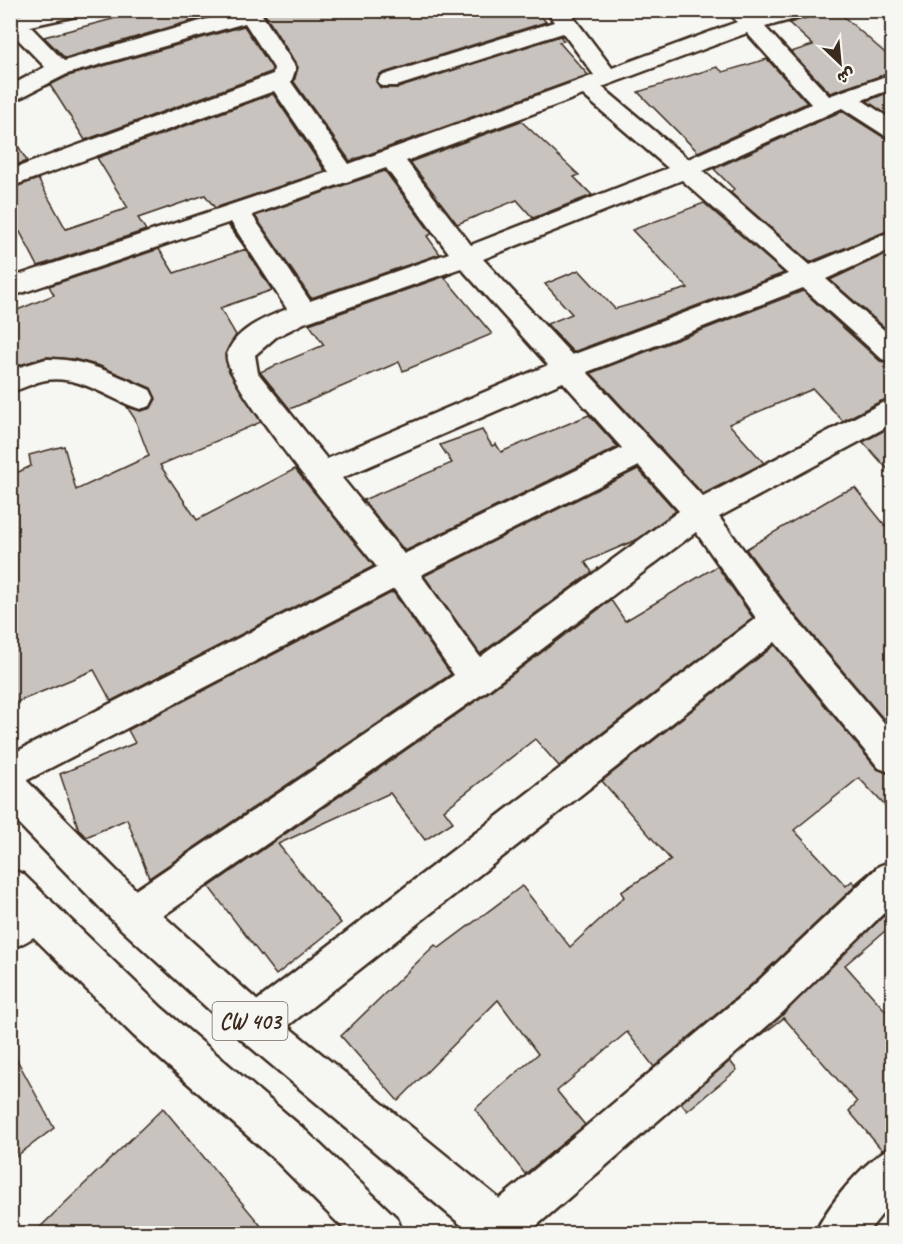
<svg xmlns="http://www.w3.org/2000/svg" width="903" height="1244" font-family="Caveat,'Playpen Sans Arabic',sans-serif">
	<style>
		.building { fill: #c8c3be; stroke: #3b2a1e; stroke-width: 1.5 }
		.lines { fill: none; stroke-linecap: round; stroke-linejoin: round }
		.minor-casing { stroke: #3b2a1e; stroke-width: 5 }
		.primary-casing { stroke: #3b2a1e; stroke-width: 5 }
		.minor { fill: #f6f6f2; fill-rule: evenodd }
		.primary { fill: #f6f6f2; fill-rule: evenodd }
		.labels { text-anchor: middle; stroke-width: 6; stroke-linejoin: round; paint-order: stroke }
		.shield { fill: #f6f6f2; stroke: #73675e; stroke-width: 1.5 }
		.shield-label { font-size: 22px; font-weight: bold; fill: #3b2a1e }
	</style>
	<rect width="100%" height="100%" fill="#f6f6f2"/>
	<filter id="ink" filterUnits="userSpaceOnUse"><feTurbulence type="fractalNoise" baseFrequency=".0167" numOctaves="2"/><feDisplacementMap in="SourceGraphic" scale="12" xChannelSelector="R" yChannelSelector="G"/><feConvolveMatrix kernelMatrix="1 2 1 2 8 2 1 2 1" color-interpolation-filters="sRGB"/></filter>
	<g filter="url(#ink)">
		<g class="building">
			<path d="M 147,10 L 228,10 L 65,58 L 44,37 Z"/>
			<path d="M 262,10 L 535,10 L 546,22 L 380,74 L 376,82 L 381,88 L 398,88 L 560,36 L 564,41 L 559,42 L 588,75 L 350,161 L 294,82 L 298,67 Z"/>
			<path d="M 813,10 L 836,10 L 892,59 L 892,72 L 830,93 L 791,52 L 813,45 L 789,23 L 810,17 Z"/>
			<path d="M 244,26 L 272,68 L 271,72 L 85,140 L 50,85 L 68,76 Z"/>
			<path d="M 767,59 L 807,103 L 698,152 L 638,92 L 717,67 L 723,72 Z"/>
			<path d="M 892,91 L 892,118 L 867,101 Z"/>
			<path d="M 273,94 L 325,171 L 215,208 L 205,195 L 138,218 L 146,230 L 38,266 L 20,232 L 10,235 L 10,189 L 38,179 L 66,229 L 128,208 L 97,158 Z"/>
			<path d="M 842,111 L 883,137 L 892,139 L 892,229 L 810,262 L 731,193 L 734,189 L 714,169 Z"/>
			<path d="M 521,121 L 579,175 L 574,177 L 592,195 L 533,218 L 517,200 L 457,224 L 410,162 Z"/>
			<path d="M 10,132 L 27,161 L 10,167 Z"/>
			<path d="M 385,171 L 432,234 L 427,236 L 440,254 L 311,298 L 255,216 Z"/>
			<path d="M 704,203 L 784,273 L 573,352 L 547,324 L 572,314 L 545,284 L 579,270 L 615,309 L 688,288 L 632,230 Z"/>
			<path d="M 228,225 L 230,225 L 272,290 L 220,308 L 236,335 L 225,354 L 228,370 L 261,422 L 160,465 L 197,520 L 295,469 L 374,566 L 111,701 L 94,670 L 10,705 L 10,476 L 31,466 L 29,455 L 64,446 L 76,490 L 149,456 L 135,419 L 127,407 L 141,411 L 151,408 L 156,399 L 151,388 L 100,366 L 74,359 L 46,357 L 10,368 L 10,313 L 54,295 L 49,286 L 159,249 L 174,273 L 246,249 Z"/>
			<path d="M 892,251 L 892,334 L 830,280 Z"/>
			<path d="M 454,273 L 445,278 L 492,334 L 403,371 L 399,362 L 290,409 L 260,372 L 324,345 L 309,324 Z"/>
			<path d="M 803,291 L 880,361 L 892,364 L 892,398 L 881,401 L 843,421 L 813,389 L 729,424 L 764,463 L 703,494 L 591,373 Z"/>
			<path d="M 589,415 L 618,447 L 405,551 L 363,500 L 452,463 L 440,445 L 482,430 L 492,446 L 496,444 L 501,452 Z"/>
			<path d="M 892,426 L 892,474 L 863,442 Z"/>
			<path d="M 638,469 L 676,511 L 638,539 L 585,562 L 592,572 L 480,654 L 424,576 Z"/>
			<path d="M 855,488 L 892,534 L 892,729 L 791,610 L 746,549 L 839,494 Z"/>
			<path d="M 717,566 L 753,618 L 559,766 L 535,739 L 444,810 L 453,822 L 425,840 L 390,793 L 278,844 L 341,923 L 276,975 L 209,887 L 489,692 L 611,600 L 625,621 Z"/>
			<path d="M 393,592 L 451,674 L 149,878 L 127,819 L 86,837 L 79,830 L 60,774 L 135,743 L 128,730 Z"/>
			<path d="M 775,645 L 877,769 L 892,775 L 892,813 L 859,778 L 794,830 L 846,886 L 852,881 L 855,884 L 875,867 L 752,984 L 654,1067 L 627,1032 L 557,1091 L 585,1125 L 525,1174 L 475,1109 L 538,1054 L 498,1000 L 398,1101 L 341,1036 L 435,945 L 439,948 L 522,886 L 570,947 L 624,897 L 621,892 L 671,860 L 602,781 Z"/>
			<path d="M 892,908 L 892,925 L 845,965 L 892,1018 L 892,1145 L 882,1150 L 849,1111 L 857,1102 L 784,1018 L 752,1042 Z"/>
			<path d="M 10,1047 L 54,1128 L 10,1161 Z"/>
			<path d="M 730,1061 L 737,1070 L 687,1111 L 681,1103 Z"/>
			<path d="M 163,1108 L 267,1233 L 34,1233 Z"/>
		</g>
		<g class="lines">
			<defs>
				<g id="minor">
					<path d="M 42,10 L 83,10 L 81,15 L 30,26 L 64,61 L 238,10 L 259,10 L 296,68 L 291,82 L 349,164 L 594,75 L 563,33 L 397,86 L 381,86 L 378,81 L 381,76 L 554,22 L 546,10 L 568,10 L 612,68 L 737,22 L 728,10 L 750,10 L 755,16 L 776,10 L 811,10 L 809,15 L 765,27 L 829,96 L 892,74 L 892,89 L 862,100 L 892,120 L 892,137 L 884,135 L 842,108 L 703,171 L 810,265 L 892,231 L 892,249 L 826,279 L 892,337 L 892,362 L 882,359 L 803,288 L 587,372 L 703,497 L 882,403 L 892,400 L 892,424 L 719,517 L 789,611 L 892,732 L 892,773 L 879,768 L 775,642 L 270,1040 L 256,1046 L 242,1040 L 236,1026 L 242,1012 L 756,618 L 696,532 L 488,690 L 147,927 L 133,933 L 119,927 L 114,914 L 119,901 L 454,675 L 394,589 L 10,789 L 10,755 L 377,567 C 355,539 220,379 227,355 C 234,330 265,318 287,309 L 231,222 L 10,297 L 10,278 L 329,172 L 274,91 L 10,187 L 10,170 L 273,74 L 274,68 L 245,23 L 67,74 L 10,103 L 10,86 L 45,67 L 10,31 L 10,17 ZM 747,33 L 811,104 L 688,159 L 602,87 ZM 583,95 L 668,168 L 471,245 L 406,161 ZM 386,168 L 449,253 L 310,301 L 252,215 ZM 682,180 L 788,274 L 572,355 L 483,259 ZM 461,268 L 548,365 L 327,459 L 258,373 L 255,355 L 276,337 L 304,323 ZM 563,382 L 622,448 L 404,554 L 342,478 ZM 639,466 L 679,511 L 480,657 L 421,575 Z"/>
					<path d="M 46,359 C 84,358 116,375 150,390 L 154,398 L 150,406 L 140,409 C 108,399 81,375 46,380 C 34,382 22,389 10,392 L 10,370 Z"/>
					<path d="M 892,861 L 892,905 L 781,1014 L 527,1234 L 480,1234 L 478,1228 L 484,1212 L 753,986 L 879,866 Z"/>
					<path d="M 36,893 L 50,899 L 55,912 C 47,931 30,941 10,949 L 10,907 Z"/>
					<path d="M 892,1147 L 892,1202 L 866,1234 L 815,1234 C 826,1207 866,1158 892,1147 Z"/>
				</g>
				<g id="primary">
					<path d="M 10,772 L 23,777 L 147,901 L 270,1012 L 523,1218 L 529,1234 L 472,1234 L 242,1040 L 119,927 L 10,815 Z"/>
					<path d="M 10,869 L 23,874 L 162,1008 L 304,1129 L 397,1218 L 403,1234 L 349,1234 L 274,1159 L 134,1036 L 10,914 Z"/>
				</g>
			</defs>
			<use href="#minor" class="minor-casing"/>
			<use href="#primary" class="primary-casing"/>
			<use href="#minor" class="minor"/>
			<use href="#primary" class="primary"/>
		</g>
	</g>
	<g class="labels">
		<rect class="shield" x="212.5" y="1002" width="75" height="38" rx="4.5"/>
		<g class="shield-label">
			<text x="250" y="1029">CW 403</text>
		</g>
	</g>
	<rect width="903" height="1244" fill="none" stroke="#f6f6f2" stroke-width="36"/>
	<rect x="18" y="18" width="867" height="1208" fill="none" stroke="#3b2a1e" stroke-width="2" filter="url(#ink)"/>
	<g transform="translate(840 63) rotate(154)" stroke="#f6f6f2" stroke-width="4.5" paint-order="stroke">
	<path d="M0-4.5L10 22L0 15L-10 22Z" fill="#3b2a1e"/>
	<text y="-9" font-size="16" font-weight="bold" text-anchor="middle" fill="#3b2a1e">ش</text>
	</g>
</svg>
